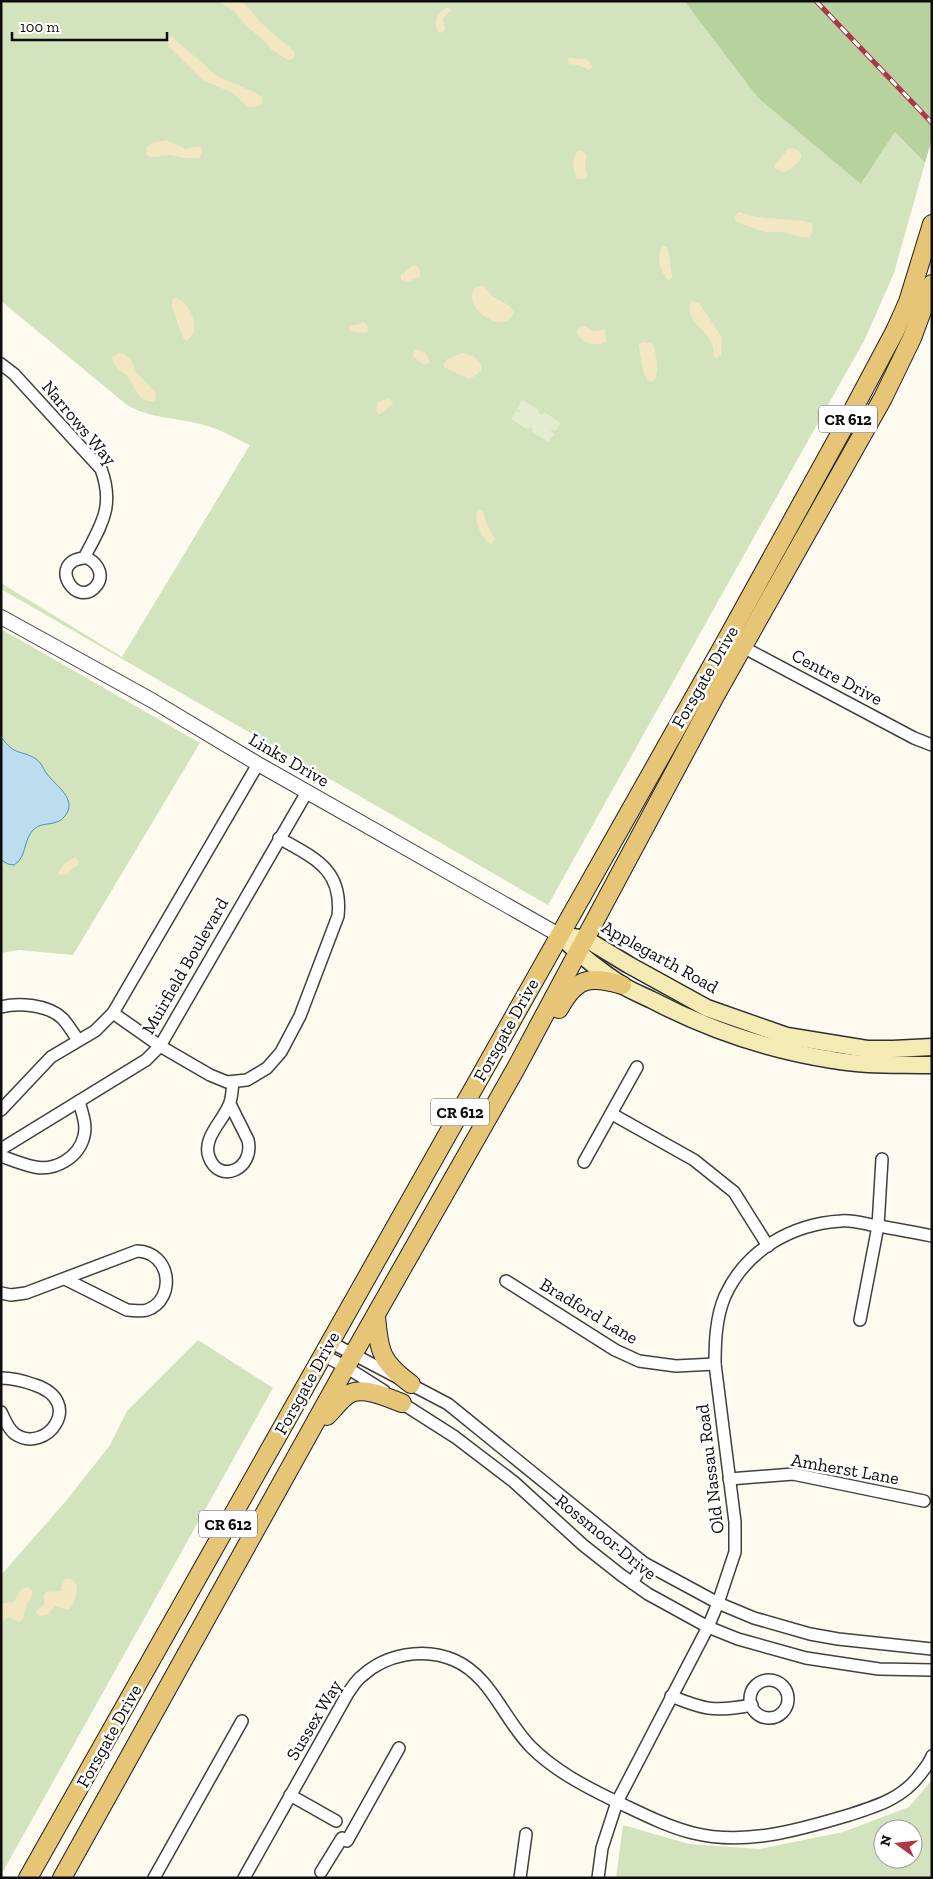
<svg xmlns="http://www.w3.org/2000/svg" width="933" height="1879" font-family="'Zilla Slab',serif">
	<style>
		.green { fill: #d3e3be; fill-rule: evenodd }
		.forest { fill: #b8d29f }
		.sand { fill: #f3e6c2 }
		.pitch { fill: #e3ecce }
		.water { fill: #bde; stroke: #4c93bb }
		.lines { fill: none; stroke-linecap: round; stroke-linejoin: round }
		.minor-casing { stroke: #404040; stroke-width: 14 }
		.tertiary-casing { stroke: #404040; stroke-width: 16 }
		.secondary-casing { stroke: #2f2f2f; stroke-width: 19 }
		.primary-casing { stroke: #1e1e1e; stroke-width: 20 }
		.minor { stroke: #fff; stroke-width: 11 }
		.tertiary { stroke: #fff; stroke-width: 14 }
		.secondary { stroke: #f4eab3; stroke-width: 16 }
		.primary { stroke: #e6c676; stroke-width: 18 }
		.rail-casing { stroke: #ab3842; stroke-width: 5 }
		.rail { stroke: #fff; stroke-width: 3; stroke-dasharray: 9; stroke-linecap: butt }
		.labels { text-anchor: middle; stroke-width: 5; stroke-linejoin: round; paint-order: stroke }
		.shield { fill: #fff; stroke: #565656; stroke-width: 1 }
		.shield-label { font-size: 16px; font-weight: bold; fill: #0d0d0d }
		.street-label { font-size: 18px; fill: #0d0d0d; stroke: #fff }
	</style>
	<rect width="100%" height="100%" fill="#fdfaf0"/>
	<g class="green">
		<path d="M 1,1 L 684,1 L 758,98 L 862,183 L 895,132 L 925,163 L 894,273 L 865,339 L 548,905 L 1,589 L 1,583 L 122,657 L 250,445 C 236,439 222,430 207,426 C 180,417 152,420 127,405 L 1,301 Z"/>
		<path d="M 1,629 L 200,743 L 73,955 L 19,950 L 1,953 Z"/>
		<path d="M 198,1340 L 273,1388 L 1,1875 L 1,1575 L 66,1501 L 110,1445 L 127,1411 Z"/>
		<path d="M 932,1780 L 932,1878 L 616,1878 L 623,1825 L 689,1844 L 759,1849 L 843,1832 L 909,1807 ZM 883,1829 L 913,1829 L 913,1859 L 883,1859 Z"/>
	</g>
	<path class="forest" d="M 684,1 L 932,1 L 932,138 L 925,163 L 895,132 L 861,184 L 758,98 Z"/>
	<g class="sand">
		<path d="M 219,1 L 240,1 L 244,3 L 261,23 L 293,50 L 295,54 L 293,59 L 288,60 L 272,50 L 260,37 L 246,26 L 234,11 Z"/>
		<path d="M 448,7 L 452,10 L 443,18 L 445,30 L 441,33 L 438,32 C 433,21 438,11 448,7 Z"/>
		<path d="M 171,36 L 217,76 L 258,94 L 262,97 L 262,103 L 258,106 L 248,107 L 233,93 L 204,81 L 169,47 L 167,40 Z"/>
		<path d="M 569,58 L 587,59 L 593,67 L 589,70 L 579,65 L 569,64 L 567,59 Z"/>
		<path d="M 166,140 L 186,149 L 198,146 L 202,148 L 202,153 L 199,158 L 184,158 L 170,155 L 151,157 L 147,155 L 146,149 C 152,141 158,142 166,140 Z"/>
		<path d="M 789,148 C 813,151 797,168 783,172 L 775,168 L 775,165 Z"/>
		<path d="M 581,150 L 586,154 C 587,158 586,160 585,164 C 585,169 588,172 587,178 L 583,179 L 576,178 L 573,163 L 576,152 Z"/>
		<path d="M 739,212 L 757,217 L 804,221 L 812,224 L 813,231 L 809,237 L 805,238 L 782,232 L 764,232 L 737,222 L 734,217 Z"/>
		<path d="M 664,246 L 668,248 L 672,277 L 669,280 C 660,274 654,252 664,246 Z"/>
		<path d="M 413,265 L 419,268 L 421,277 L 406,282 L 401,280 L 401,275 Z"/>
		<path d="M 478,286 L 484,286 L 492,296 L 510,306 L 514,312 C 503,341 455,300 478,286 Z"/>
		<path d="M 174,298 C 189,300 196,320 194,332 L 187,341 L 184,339 L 182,335 L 172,307 L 172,301 Z"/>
		<path d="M 692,301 L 699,303 L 722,337 L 721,355 L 717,359 L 713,356 C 713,352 714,348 712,344 C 707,329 682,319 692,301 Z"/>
		<path d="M 363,322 L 367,325 L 368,331 L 365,333 L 349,331 L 350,325 L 357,325 Z"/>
		<path d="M 582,326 L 585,326 L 593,331 L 605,329 L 607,341 C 597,348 582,343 577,333 L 579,327 Z"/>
		<path d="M 643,342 L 651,343 L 654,346 C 656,356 661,375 652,382 L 648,381 L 643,371 L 639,347 L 639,344 Z"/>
		<path d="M 415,350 C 423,349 430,355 429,363 L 424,365 L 414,357 L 413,353 Z"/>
		<path d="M 119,353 L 124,354 L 130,358 L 137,373 L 156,393 L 156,398 L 154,401 C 138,403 136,388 129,379 C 123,370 113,369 112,357 Z"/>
		<path d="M 463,353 L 474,356 L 481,365 L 481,371 L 470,379 C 465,377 446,369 443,366 L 447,359 Z"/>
		<path d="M 388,399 L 392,401 L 393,404 L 379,415 L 376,411 L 378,402 Z"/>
		<path d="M 478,510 L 482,510 L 484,513 L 486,522 L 495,539 L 492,544 C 483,542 472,519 478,510 Z"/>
		<path d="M 75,857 L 79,860 L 78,865 C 70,868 69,879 59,874 L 58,872 L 65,863 Z"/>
		<path d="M 67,1578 L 72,1579 L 77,1585 C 76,1595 76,1604 68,1610 L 55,1606 L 47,1615 L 38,1616 L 36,1611 C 38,1608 42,1608 44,1605 C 46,1600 41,1598 46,1592 L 61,1591 L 62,1581 Z"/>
		<path d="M 27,1587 L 33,1591 L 31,1598 L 27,1604 L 23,1619 L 19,1622 L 11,1618 L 6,1618 L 1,1624 L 1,1605 L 5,1603 L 14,1602 L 21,1589 Z"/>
	</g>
	<path class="pitch" d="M 522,400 L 539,410 L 538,412 L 542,415 L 544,412 L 561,423 L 556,431 L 552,429 L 551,432 L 554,434 L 549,442 L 532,432 L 533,429 L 529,427 L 528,430 L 511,419 L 516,411 L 519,412 L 520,411 L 517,409 Z"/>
	<path class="water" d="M 1,737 C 16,757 20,749 36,759 C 42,763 43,769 47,774 C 56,786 78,799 65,816 C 57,827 43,821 34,829 C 23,839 27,858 14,865 L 8,864 L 1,860 Z"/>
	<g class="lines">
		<defs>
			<g id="minor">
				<path d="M 1,364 L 14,374 L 101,469 C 115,507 101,525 84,558 C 46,562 77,611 97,585 C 104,575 98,564 89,559"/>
				<path d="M 737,644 L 914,738 L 932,745"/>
				<path d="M 1,1007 C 19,1002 48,1005 62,1018 C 68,1024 73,1033 78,1040"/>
				<path d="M 113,1013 L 160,1046 L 210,1075 L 227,1082 L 247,1080 L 267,1068 L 281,1052 L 300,1016 L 338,916 C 343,869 314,858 279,838"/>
				<path d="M 230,1104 L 248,1140 C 255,1169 219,1185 209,1157 C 202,1138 223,1121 229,1105 C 232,1099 232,1090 233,1082"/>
				<path d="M 1,1110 L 51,1057 L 95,1031 L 113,1013 L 258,764"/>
				<path d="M 612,1114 L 694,1160 L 734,1192 L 768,1246"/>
				<path d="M 1,1149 L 146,1060 L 160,1046 L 307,792"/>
				<path d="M 1,1156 C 12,1160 24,1165 35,1167 C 56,1171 79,1157 84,1136 C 87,1124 82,1113 79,1101"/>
				<path d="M 584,1162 L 637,1067"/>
				<path d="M 506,1281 L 615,1350 L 639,1361 L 676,1366 L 715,1364"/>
				<path d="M 1,1293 L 11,1295 L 26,1293 L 137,1251 C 172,1252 176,1300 147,1310 C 141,1312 133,1310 127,1310 L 65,1279"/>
				<path d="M 860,1320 L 878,1226 L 882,1159"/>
				<path d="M 330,1342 L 448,1404 L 644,1563 L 718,1603 L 754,1618 L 810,1634 L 838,1639 L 932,1649"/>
				<path d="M 323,1355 L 346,1367 L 384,1391"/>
				<path d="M 1,1378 C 13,1378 24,1381 35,1385 C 86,1402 46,1455 15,1434 C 8,1429 5,1420 1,1412"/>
				<path d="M 397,1400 L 455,1437 L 514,1482 L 583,1545 L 621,1575 L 648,1594 L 708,1627 L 738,1639 L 806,1658 L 879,1669 L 932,1670"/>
				<path d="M 729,1479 L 793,1474 L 924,1501"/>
				<path d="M 632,1583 L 644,1563"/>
				<circle cx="769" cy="1699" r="19"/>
				<path d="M 671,1696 C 705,1710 715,1712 752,1705"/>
				<path d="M 290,1795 L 336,1821"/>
				<path d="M 321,1872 L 342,1838 L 347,1841 L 399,1748"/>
				<path d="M 154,1878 L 242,1721"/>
				<path d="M 244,1878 L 348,1693 C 352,1688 356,1680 362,1676 C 386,1654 424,1647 454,1660 C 491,1676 504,1720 531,1747 C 554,1770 584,1786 613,1800 C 639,1812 665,1826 693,1833 C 745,1846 799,1830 849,1815 C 877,1806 904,1798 922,1772 C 926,1767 930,1762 932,1756"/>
				<path d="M 520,1878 L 526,1834"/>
				<path d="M 598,1878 L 602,1848 L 617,1802 L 708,1627 L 718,1603 L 735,1552 L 735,1522 L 715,1364 C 715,1341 716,1317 725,1296 C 746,1250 792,1224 841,1221 C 851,1220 862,1223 872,1225 C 892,1228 912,1232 932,1236"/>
			</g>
			<path id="tertiary" d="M 1,617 L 153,701 L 258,764 L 559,935"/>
			<g id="secondary">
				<path d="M 559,935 C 578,953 600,971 622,985 C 631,991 642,995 652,1000 C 709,1030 769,1050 833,1060 C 865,1066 899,1064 932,1065"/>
				<path d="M 573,937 L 586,939 L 629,965 L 707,1008 L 787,1036 L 867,1049 L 893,1049 L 932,1047"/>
			</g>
			<g id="primary">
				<path d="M 559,1009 C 576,978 589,975 622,985"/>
				<path d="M 376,1316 C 379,1352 381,1362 411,1384"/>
				<path d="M 327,1416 C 334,1409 342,1397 351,1393 C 366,1387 388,1398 402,1403"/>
				<path d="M 28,1878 L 727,639 L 846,423 L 895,331 L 908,302 L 932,224"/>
				<path d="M 62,1878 L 346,1367 L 515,1070 L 715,696 L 883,398 L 912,338 L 932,284"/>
			</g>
		</defs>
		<use href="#minor" class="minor-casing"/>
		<use href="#tertiary" class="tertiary-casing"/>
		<use href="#secondary" class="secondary-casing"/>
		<use href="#primary" class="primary-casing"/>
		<use href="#minor" class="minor"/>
		<use href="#tertiary" class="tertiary"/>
		<use href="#secondary" class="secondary"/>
		<use href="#primary" class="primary"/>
		<defs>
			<path id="rail" d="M 816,1 L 932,123"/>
		</defs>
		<use href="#rail" class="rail-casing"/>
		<use href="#rail" class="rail"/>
	</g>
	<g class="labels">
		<g class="shield">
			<rect x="819" y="405.5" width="58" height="27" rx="4"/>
			<rect x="431" y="1098.5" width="58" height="27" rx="4"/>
			<rect x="199" y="1510.5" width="58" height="27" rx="4"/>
		</g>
		<g class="shield-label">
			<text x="848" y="425">CR 612</text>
			<text x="460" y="1118">CR 612</text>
			<text x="228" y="1530">CR 612</text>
		</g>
		<g class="street-label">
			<text transform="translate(79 423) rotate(50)" y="6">Narrows Way</text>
			<text transform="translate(705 677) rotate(-60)" y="6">Forsgate Drive</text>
			<text transform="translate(837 677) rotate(28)" y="6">Centre Drive</text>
			<text transform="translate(289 760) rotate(30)" y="6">Links Drive</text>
			<text transform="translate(660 957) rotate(29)" y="6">Applegarth Road</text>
			<text transform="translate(185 966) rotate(-60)" y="6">Muirfield Boulevard</text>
			<text transform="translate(506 1030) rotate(-61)" y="6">Forsgate Drive</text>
			<text transform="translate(589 1311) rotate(31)" y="6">Bradford Lane</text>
			<text transform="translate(307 1383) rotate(-61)" y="6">Forsgate Drive</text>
			<text transform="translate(710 1469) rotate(-97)" y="6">Old Nassau Road</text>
			<text transform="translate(845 1469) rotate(10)" y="6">Amherst Lane</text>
			<text transform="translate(606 1537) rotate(39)" y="6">Rossmoor Drive</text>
			<text transform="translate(314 1720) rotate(-59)" y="6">Sussex Way</text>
			<text transform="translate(109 1736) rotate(-61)" y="6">Forsgate Drive</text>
		</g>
	</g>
	<rect width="933" height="1879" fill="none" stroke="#0d0d0d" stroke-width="5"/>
	<g transform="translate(898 1844) rotate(285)"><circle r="24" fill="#ffffff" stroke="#9e9e9e"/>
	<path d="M0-4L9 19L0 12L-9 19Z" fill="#ab3842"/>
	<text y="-8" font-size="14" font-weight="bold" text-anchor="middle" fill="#0d0d0d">N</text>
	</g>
	<path d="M12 32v8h155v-8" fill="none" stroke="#0d0d0d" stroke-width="2.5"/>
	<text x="20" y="32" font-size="15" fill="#0d0d0d" stroke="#ffffff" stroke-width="4" paint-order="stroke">100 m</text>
</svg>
